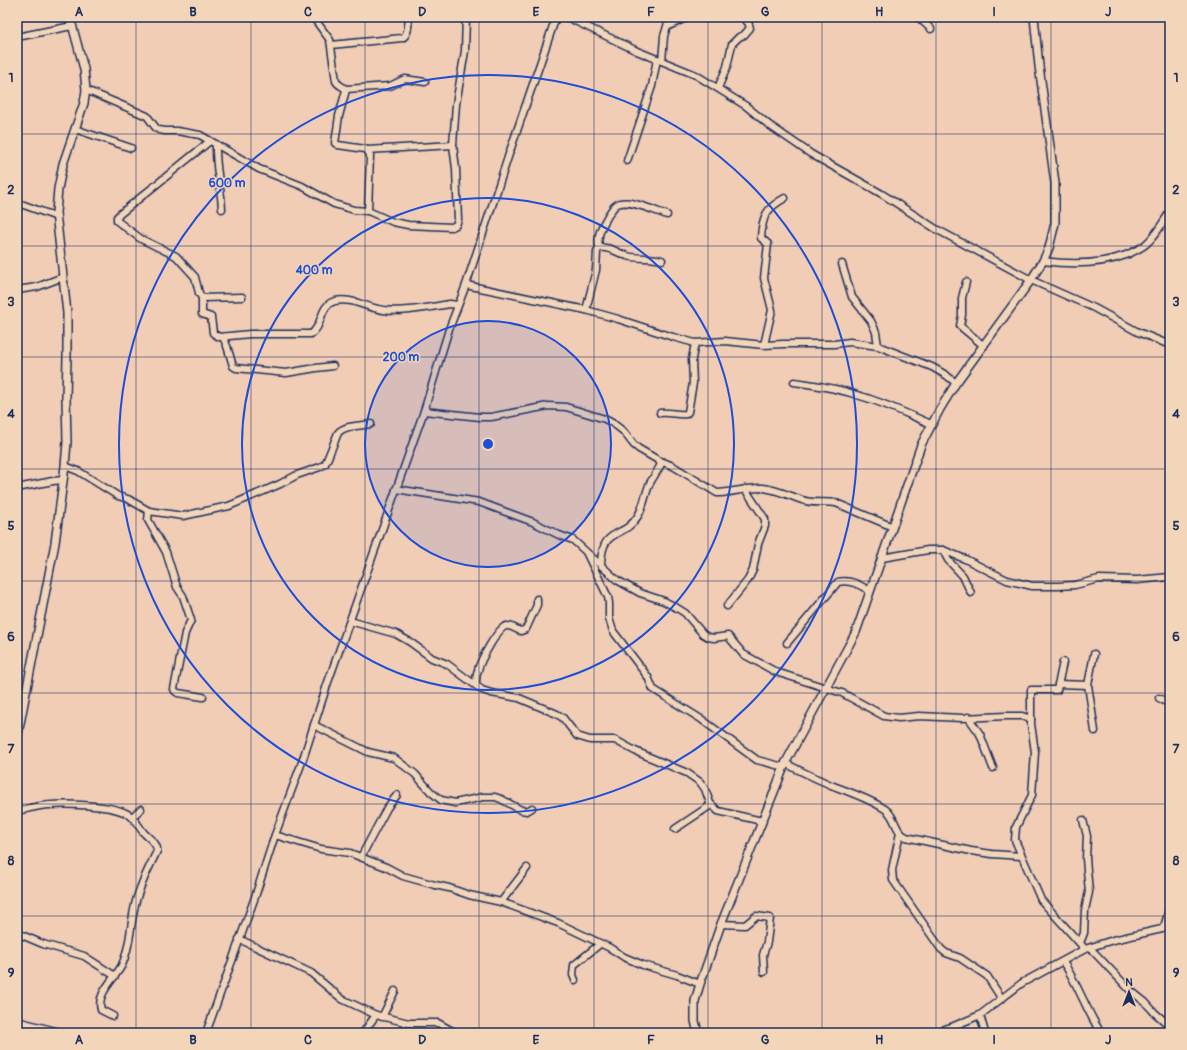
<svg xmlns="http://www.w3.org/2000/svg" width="1187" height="1050" font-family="Pangolin,sans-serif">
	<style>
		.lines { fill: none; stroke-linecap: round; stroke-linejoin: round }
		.minor-casing { stroke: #1b2f5e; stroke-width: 9 }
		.major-casing { stroke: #1b2f5e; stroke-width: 10 }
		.minor { stroke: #f3d5b9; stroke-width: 6 }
		.major { stroke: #f3d5b9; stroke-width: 7 }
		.grid { fill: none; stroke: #1b2f5e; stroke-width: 1; stroke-opacity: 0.55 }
		.ring { fill: none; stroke: #1d4ed8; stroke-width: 2 }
		.centre { fill: #1d4ed8; stroke: #f3d5b9; stroke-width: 2 }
		.ring-label { font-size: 12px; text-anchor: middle; font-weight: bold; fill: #1d4ed8; stroke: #f3d5b9; stroke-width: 3; stroke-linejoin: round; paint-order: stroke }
		.neatline { fill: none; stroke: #1b2f5e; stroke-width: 1.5 }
		.grid-label { font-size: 13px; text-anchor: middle; font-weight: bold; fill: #1b2f5e }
	</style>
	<rect width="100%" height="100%" fill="#f1cdb5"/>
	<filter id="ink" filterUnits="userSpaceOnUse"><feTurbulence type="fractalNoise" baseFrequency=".025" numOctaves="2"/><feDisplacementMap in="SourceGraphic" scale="8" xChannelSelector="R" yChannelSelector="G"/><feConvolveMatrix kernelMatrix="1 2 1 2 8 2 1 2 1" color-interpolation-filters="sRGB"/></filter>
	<g filter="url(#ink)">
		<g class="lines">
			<defs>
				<g id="minor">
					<path d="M 313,17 L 330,40 L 336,81 C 338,86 344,86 346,90 L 339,116 L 335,143 L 338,145 L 365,149 L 367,150 L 370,155 L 368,211"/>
					<path d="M 567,17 L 637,51 L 696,75 L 746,106 L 769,125 L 811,154 L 882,194 L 936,229 L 1031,280 L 1094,308 L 1138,332 L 1170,345"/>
					<path d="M 918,17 L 931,29"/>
					<path d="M 667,27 L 688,17"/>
					<path d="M 17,37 L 72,26"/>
					<path d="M 331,45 L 402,38 C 409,35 408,24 409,17"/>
					<path d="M 662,61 L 664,36 L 670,17"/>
					<path d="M 718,88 L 727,67 L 732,44 L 739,37 L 744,35 L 750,28 L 748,22 L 745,20"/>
					<path d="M 346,89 L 390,86 L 405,79 L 425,82"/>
					<path d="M 86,90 L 147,116 L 156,128 L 159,130 L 165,131 L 177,131 L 200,135 L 259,169 L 302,186 L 334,204 L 354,210 L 368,211 L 393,222 L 408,225 L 452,227 L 456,225 L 458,220 L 456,169 L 453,145 L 456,104 L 465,51 L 466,17"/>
					<path d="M 75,129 L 131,148"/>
					<path d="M 210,141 L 120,214 L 117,217 L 117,221 L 141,239 L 176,256 L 195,277 L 199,293 L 202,298 L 242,297"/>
					<path d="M 216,144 C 215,167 221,186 222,209"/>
					<path d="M 367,150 L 453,145"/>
					<path d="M 627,161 L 652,86 L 657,59"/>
					<path d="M 17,204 L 24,205 L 57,217"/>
					<path d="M 599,248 C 597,237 600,230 605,221 C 608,216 611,209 616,205 C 626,197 655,211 667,215"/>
					<path d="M 1043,261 C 1072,265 1099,265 1126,255 C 1133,252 1140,249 1146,244 C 1156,236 1162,223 1170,212"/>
					<path d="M 842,264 L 852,297 L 871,321 L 876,332 L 878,346"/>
					<path d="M 966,282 L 962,298 L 962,315 L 960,326 L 984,346"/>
					<path d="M 466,285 L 586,310 L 618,319 L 673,337 L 695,343 L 725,341 L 764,345 L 783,344 L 834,344 L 850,342 L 878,346 L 932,367 L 946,375 L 956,383"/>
					<path d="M 17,290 L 37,287 L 63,277"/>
					<path d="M 202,298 L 202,314 L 211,317 L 213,333 L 219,337 L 250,334 L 311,334 C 323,327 319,305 335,301 C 351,297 367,308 383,310 C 402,313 430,307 450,304 L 458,305"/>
					<path d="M 586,310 L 596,270 L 597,252 L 599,248 C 609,246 618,253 627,256 C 638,259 650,257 662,260"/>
					<path d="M 223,337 L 227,346 L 233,366 L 236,368 L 286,373 L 316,368 L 333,366"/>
					<path d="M 764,345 L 772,310 L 764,278 L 768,244 L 761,238 C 762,217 766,208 785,198"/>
					<path d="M 794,382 C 815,385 837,388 857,395 C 883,402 907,414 931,424"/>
					<path d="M 424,411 L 480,417 L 491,417 L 548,406 L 566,407 L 605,419 L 614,424 L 623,431 L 634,445 L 639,449 L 658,460 L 673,466 L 717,493 C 732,493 747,487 763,488 C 776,489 790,496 802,500 C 812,504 825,501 836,503 L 893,527"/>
					<path d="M 660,413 C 669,412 678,415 686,414 L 688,412 L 693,383 L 692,359 L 695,343"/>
					<path d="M 65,466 L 78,471 L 118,496 L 128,499 L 149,511 L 183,516 L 229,506 L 280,484 L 297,475 L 320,467 L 325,464 L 327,460 L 338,433 C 345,425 360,426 371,424"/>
					<path d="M 17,487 L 22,487 L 53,481 L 63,480"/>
					<path d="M 396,489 L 479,502 L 533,522 L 559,535 L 573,540 L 617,580 L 640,593 L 664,601 L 677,608 L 685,613 L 703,634 L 708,637 L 714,638 L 728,636 L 743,654 L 776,672 L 842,693 L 884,716 L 899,718 L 919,716 L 962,718 L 1006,716 L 1022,716 L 1031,719"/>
					<path d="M 149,511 L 148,520 L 166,552 L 177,587 L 183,596 L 191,620 L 185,633 L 174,689 L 175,691 L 178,693 L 203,697"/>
					<path d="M 943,550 L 948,560 L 963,576 L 971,593"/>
					<path d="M 587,554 L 608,597 L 609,603 L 609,618 L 613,631 L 648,677 L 653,689 L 701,719 L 757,760 L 784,767"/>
					<path d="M 882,558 L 928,550 L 943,550 L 965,559 L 1007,580 L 1032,586 L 1058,586 L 1075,585 L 1099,579 L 1137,580 L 1170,577"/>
					<path d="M 601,564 C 602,526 623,540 638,516 C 644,506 645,494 650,483 C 654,476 659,469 662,462"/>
					<path d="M 727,606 L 748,580 L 753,570 L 758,544 L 765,526 L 765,519 L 745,489"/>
					<path d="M 350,621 L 396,634 L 410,642 L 432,658 L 447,664 L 482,690 L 491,693 L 519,698 L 557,714 L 563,718 L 577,736 L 590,740 L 615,740 L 635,751 L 687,773 L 700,782 L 705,789 L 710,803 L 718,811 L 762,821"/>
					<path d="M 787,643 L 838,582 C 850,579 860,585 870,591"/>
					<path d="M 1094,654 L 1088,685 L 1095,731"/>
					<path d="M 1063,662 L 1057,690 L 1031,690 L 1031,724 L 1035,752 L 1032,795 L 1016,827 L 1015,840 L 1041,900 L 1085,949"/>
					<path d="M 1058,684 L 1088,685"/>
					<path d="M 476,685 C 476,680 476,675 478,670 C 480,661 498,628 506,626 C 512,625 516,630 521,631 L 526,629 L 537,605 L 537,599"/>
					<path d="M 1159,698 L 1170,704"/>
					<path d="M 968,717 L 980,734 L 993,768"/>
					<path d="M 314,725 L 368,752 L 394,758 L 415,774 L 431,792 L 441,800 L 455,803 L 483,797 L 495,797 L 501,799 L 521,810 L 527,811 L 532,808"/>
					<path d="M 785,763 C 800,771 815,778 831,785 C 849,792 868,798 885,809 C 896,816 894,831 906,837 L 971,851 L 992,854 L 1021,856"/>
					<path d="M 17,811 C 23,810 29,808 35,807 C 55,803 117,803 132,817 C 137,822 140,829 145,834 C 150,839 158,844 157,851 C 149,868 139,886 135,905 C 130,925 131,946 122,965 C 115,979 96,993 101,1010 L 113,1016"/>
					<path d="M 132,817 L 141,809"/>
					<path d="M 675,829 L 711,805"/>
					<path d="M 900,833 L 892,870 L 893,880 L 941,949 L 946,953 L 960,958 L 987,976 L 1002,999"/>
					<path d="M 275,835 L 321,849 L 350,853 L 386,867 L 403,876 L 435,885 L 449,888 L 469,895 L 501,902 L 558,923 L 610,948 L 624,957 L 643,965 L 677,975 L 700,984"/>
					<path d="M 361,857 L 387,808 L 397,795"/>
					<path d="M 501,902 L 527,868"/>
					<path d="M 721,924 L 745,925 L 756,916 L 770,918 L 767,942 L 763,955 L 764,972"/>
					<path d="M 1162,929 L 1170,927"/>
					<path d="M 17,933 L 43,944 L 84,956 L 115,976"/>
					<path d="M 239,939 L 311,973 L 342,999 L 376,1015 L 409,1023 L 438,1023 L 456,1033"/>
					<path d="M 1080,943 L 1084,933 L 1085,910 L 1089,892 L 1086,859 L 1087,836 L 1083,820"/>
					<path d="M 1090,948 L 1130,990 L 1145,1002 L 1155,1013 L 1170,1026"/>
					<path d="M 1063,962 C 1078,984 1086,1010 1101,1033"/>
					<path d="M 575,980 L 573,975 L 574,965 L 600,944"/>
					<path d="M 980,1015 L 985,1033"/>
					<path d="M 382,1017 L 395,991"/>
					<path d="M 17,1021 L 56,1031"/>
					<path d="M 206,1033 L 255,897 L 275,835 L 302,762 L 327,685 L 424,411 L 449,329 L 466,285 L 509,154 L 556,17"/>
					<path d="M 363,1033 L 376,1015"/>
					<path d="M 923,1033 L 936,1032 L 954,1026 L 980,1015 L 1022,983 L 1085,949 L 1113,940 L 1162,929 L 1165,924 L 1170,906"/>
				</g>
				<g id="major">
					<path d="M 17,739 L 55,543 L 65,466 L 67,442 L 66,398 L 67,357 L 67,313 L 56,213 L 58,189 L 63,164 L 84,103 L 86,90 L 84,69 L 70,17"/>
					<path d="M 698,1033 L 695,1021 L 695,1001 L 700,984 L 721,924 L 786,762 L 856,632 L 921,445 L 940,409 L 956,383 L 1031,280 L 1043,261 L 1049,248 L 1055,223 L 1055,183 L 1039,66 L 1034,17"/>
				</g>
			</defs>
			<use href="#minor" class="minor-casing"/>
			<use href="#major" class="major-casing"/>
			<use href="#minor" class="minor"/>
			<use href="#major" class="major"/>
		</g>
	</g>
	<path class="grid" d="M 136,17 L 136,1033M 251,17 L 251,1033M 365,17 L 365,1033M 479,17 L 479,1033M 594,17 L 594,1033M 708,17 L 708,1033M 822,17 L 822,1033M 936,17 L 936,1033M 1051,17 L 1051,1033M 17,134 L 1170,134M 17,246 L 1170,246M 17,357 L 1170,357M 17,469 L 1170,469M 17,581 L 1170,581M 17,693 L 1170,693M 17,804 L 1170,804M 17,916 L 1170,916"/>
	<circle cx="488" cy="444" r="123" fill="#1d4ed8" fill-opacity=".12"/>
	<g class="ring">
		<circle cx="488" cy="444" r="123"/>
		<circle cx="488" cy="444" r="246"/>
		<circle cx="488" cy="444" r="369"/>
	</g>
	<circle cx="488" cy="444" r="6" class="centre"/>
	<g class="ring-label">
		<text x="227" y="187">600 m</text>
		<text x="314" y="274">400 m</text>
		<text x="401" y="361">200 m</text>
	</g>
	<rect width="1187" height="1050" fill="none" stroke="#f3d5b9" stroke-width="44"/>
	<g transform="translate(1129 992)" stroke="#f3d5b9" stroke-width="3" paint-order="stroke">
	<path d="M0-3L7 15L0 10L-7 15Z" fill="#1b2f5e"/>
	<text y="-6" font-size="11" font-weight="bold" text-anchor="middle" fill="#1b2f5e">N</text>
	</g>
	<rect x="22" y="22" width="1143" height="1006" class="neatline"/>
	<g class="grid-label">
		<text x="79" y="16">A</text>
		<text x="193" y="16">B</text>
		<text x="308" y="16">C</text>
		<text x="422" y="16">D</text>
		<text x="536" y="16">E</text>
		<text x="651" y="16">F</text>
		<text x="765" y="16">G</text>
		<text x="879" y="16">H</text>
		<text x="994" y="16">I</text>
		<text x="1108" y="16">J</text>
		<text x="11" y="82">1</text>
		<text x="1176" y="82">1</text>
		<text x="11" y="194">2</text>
		<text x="1176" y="194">2</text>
		<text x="11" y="306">3</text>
		<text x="1176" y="306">3</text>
		<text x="11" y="418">4</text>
		<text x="1176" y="418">4</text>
		<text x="11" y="530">5</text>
		<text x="1176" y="530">5</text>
		<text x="11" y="641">6</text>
		<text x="1176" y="641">6</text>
		<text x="11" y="753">7</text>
		<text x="1176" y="753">7</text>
		<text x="11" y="865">8</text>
		<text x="1176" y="865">8</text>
		<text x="11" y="977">9</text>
		<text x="1176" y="977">9</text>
		<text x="79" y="1044">A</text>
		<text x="193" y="1044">B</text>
		<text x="308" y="1044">C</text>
		<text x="422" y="1044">D</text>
		<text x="536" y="1044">E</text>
		<text x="651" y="1044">F</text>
		<text x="765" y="1044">G</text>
		<text x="879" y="1044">H</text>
		<text x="994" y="1044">I</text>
		<text x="1108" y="1044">J</text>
	</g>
</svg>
